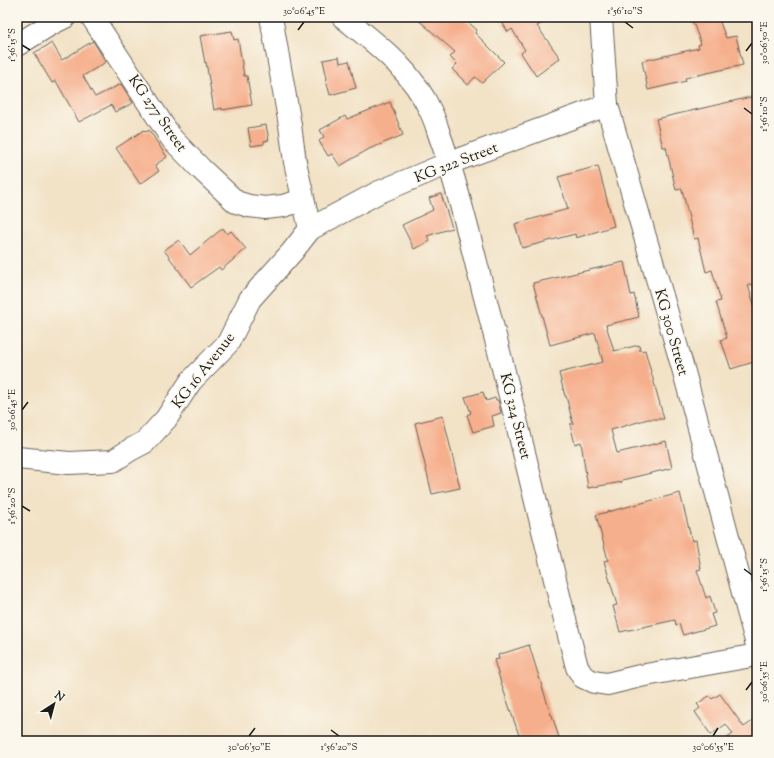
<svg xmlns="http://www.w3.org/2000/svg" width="774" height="758" font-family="'Sorts Mill Goudy',serif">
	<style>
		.building { fill: #f6af8c }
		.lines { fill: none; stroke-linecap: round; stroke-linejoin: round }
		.minor-casing { stroke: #676158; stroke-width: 24 }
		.minor { stroke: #fff; stroke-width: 22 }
		.ticks { fill: none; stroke: #1c1c1c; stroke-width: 1.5 }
		.labels { text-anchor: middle; stroke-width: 3; stroke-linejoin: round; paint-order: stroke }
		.street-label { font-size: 15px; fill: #1c1c1c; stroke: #fbf7ec }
		.neatline { fill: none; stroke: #1c1c1c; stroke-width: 1.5 }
		.ticks-label { font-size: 10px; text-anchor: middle; fill: #1c1c1c }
	</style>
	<rect width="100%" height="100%" fill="#fbf7ec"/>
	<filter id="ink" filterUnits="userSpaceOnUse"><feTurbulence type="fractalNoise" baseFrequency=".025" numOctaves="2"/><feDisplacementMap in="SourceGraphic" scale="8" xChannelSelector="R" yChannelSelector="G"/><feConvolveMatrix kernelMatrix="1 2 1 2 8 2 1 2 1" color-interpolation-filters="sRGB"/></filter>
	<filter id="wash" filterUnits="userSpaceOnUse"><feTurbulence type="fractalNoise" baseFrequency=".012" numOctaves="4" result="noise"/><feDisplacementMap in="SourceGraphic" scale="16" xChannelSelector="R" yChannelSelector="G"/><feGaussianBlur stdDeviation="0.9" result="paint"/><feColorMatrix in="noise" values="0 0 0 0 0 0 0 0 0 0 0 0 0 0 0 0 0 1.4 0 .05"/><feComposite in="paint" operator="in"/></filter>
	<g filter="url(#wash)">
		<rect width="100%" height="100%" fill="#f2e2c6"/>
		<g id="blocks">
			<g class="building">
				<path d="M 415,17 L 462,17 L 477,30 L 475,33 L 504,62 L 482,83 L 475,77 L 468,85 L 452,69 L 457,64 L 450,57 L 455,52 Z"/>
				<path d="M 499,17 L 552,17 L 537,26 L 560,58 L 536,76 L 521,53 L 525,50 L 512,29 L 508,32 Z"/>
				<path d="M 691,17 L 718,17 L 726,38 L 736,36 L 743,65 L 685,78 L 686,81 L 648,90 L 642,61 L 699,48 L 698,45 L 701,44 Z"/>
				<path d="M 232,31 L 234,40 L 238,39 L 244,76 L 247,76 L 252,105 L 222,110 L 222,108 L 214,110 L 206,62 L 205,63 L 200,36 Z"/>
				<path d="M 93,41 L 106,62 L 83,76 L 95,97 L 121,84 L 133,103 L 115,112 L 111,105 L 79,122 L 56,81 L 52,83 L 34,53 L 52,43 L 62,60 Z"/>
				<path d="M 339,57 L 340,63 L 349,61 L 356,88 L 330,95 L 326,80 L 327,79 L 323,60 Z"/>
				<path d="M 755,96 L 757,106 L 757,284 L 748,285 L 757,314 L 757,361 L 731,369 L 721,340 L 727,338 L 716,302 L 721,301 L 712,270 L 706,272 L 698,238 L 694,239 L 682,189 L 676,190 L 666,147 L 663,147 L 656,119 Z"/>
				<path d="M 390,102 L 403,135 L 369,149 L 340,166 L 332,154 L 328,156 L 319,141 L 324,137 L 320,130 L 345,116 L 347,119 Z"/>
				<path d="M 266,125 L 269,140 L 264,141 L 264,144 L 251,146 L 248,128 Z"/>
				<path d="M 144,130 L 146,132 L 149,130 L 167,157 L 155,165 L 159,171 L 140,184 L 116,148 Z"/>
				<path d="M 598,166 L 614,226 L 576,238 L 575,234 L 522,248 L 515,224 L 568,209 L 558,177 Z"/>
				<path d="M 441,194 L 452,228 L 427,236 L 430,241 L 414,249 L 402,225 L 433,210 L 429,198 Z"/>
				<path d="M 223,228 L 227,234 L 231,231 L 246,249 L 221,270 L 219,267 L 191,287 L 164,250 L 179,240 L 190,255 Z"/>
				<path d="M 624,262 L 631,295 L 634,294 L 639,317 L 606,325 L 614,351 L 639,345 L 640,351 L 645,350 L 664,419 L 648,419 L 611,430 L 617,453 L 666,441 L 672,468 L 622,480 L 622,482 L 588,488 L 581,442 L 575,444 L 570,424 L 573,424 L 566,396 L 565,396 L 559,373 L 603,362 L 595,333 L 550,345 L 533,283 Z"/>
				<path d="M 483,392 L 486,401 L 495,398 L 496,400 L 498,400 L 501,413 L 492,416 L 494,426 L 473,432 L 467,415 L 471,413 L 465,397 Z"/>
				<path d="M 443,416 L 460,488 L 432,494 L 415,423 Z"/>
				<path d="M 680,493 L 692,541 L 696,540 L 701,569 L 697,570 L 706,598 L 710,596 L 715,613 L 711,614 L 715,626 L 683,635 L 679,624 L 676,625 L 675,620 L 620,632 L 613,606 L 617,605 L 604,561 L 608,560 L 596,515 Z"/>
				<path d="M 529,645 L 551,715 L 552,715 L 560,741 L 521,741 L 501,683 L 494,660 L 499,659 L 498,655 Z"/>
				<path d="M 720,694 L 744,727 L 757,718 L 757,741 L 723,741 L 733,734 L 726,724 L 711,735 L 695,712 L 700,708 L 697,704 L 709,696 L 712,699 Z"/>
			</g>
		</g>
	</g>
	<g filter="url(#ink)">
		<use href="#blocks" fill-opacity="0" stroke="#676158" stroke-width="1"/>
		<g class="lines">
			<defs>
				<g id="minor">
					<path d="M 92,17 L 172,139 L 201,169 L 236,202 L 249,206 L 265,208 L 283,206 L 303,200"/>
					<path d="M 343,17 C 377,44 413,71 431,112 C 436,122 438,132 442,142 C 458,188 469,235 481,282 C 515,410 544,539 577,667 L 583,677 L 594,682 L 607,684 L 640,676 L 757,655"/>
					<path d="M 601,17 L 607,105 L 684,372 L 757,645"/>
					<path d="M 17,45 L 51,24 L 65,17"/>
					<path d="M 310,229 L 377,193 L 449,163 L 607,105"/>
					<path d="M 17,458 L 69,463 L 113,461 L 130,450 L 145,442 L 166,419 L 191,381 L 228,343 L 250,299 L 292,252 L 310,229 L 295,162 L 290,125 L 271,17"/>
				</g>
			</defs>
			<use href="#minor" class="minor-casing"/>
			<use href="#minor" class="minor"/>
		</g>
	</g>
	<path class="ticks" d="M 625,22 L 633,28M 298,30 L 304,22M 22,45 L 30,50M 746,51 L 752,43M 744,108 L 752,114M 22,410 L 28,402M 22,506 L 30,511M 744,569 L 752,575M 746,690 L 752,682M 331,730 L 339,736M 249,736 L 255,728M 713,736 L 718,728"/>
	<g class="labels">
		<g class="street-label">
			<text transform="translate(158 113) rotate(55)" y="5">KG 277 Street</text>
			<text transform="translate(456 162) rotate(-21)" y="5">KG 322 Street</text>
			<text transform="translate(672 332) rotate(74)" y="5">KG 300 Street</text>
			<text transform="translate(203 370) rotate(-52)" y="5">KG 16 Avenue</text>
			<text transform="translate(516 416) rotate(76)" y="5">KG 324 Street</text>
		</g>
	</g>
	<rect width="774" height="758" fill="none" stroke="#fbf7ec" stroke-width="44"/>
	<g transform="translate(54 704) rotate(36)" stroke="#fbf7ec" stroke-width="3" paint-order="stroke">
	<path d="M0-3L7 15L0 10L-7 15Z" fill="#1c1c1c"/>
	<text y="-6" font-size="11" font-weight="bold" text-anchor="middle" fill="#1c1c1c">N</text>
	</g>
	<rect x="22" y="22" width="730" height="714" class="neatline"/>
	<g class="ticks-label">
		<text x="304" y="14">30°06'45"E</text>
		<text x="625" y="14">1°56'10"S</text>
		<text transform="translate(763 43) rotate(-90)" y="4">30°06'50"E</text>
		<text transform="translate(11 45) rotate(-90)" y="4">1°56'15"S</text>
		<text transform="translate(763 114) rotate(-90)" y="4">1°56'10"S</text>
		<text transform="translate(11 410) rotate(-90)" y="4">30°06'45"E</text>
		<text transform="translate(11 506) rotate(-90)" y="4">1°56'20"S</text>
		<text transform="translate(763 575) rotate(-90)" y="4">1°56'15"S</text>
		<text transform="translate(763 682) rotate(-90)" y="4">30°06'55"E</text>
		<text x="249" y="750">30°06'50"E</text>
		<text x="339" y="750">1°56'20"S</text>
		<text x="713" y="750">30°06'55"E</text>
	</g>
</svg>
